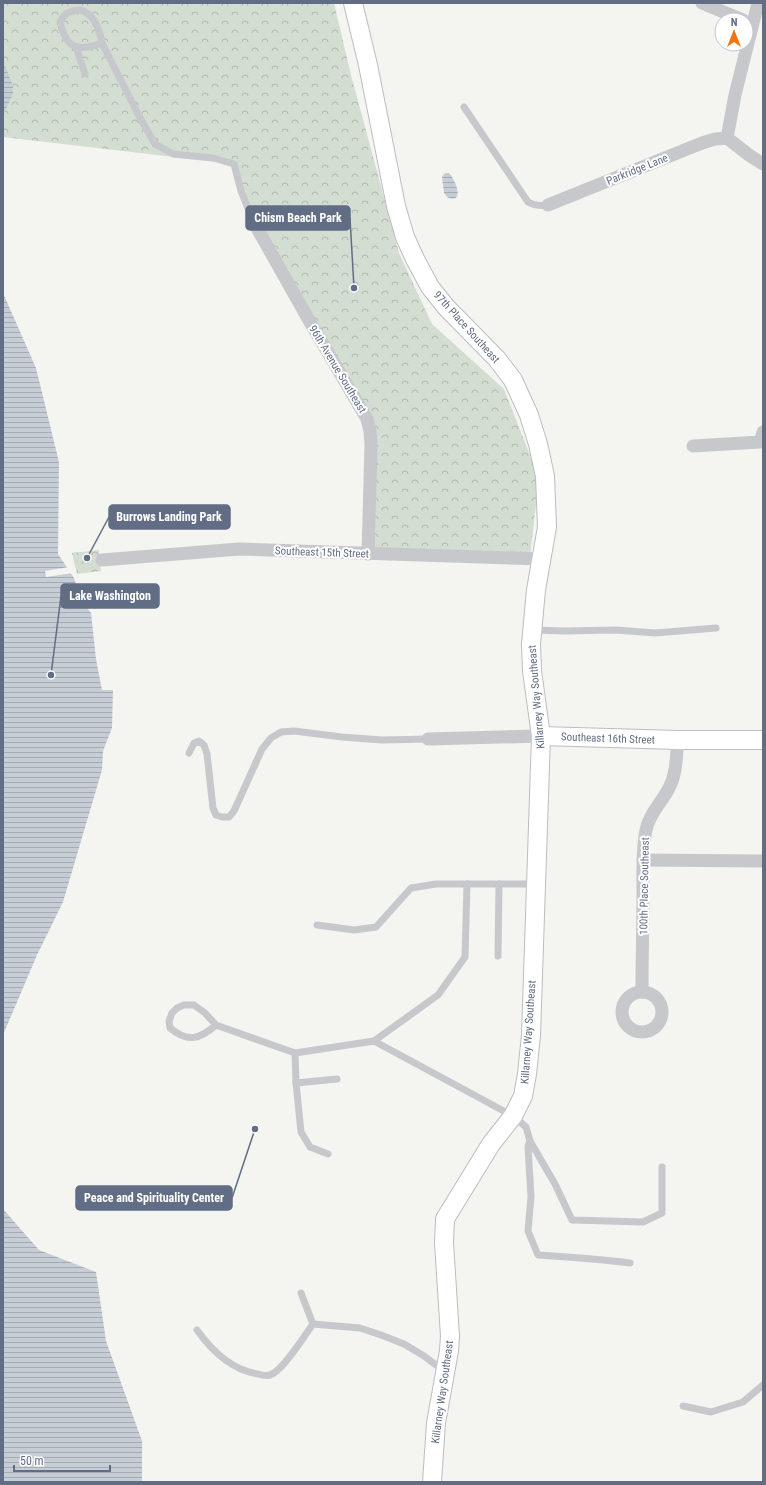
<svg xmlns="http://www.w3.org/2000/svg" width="766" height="1485" font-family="'Roboto Condensed',sans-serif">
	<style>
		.park { fill: url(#park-crowns) }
		.water { fill: url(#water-rules) }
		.pier { fill: #f4f5f0 }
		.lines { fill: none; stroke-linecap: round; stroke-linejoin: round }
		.secondary-casing { stroke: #babdc2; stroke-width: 20 }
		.lane { stroke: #c6c8cc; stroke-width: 7 }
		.street { stroke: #c6c8cc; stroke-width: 13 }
		.secondary { stroke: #fff; stroke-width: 18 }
		.labels { text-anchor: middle; stroke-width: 4; stroke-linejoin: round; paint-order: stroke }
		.street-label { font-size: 11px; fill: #616d84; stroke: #fff }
		.leader { fill: none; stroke: #616d84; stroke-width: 1.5 }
		.callout-dot { fill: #616d84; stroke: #fff; stroke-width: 1.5 }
		.callout { fill: #616d84; stroke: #616d84; stroke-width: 1.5 }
		.callout-label { font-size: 12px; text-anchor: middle; font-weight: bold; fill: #fff }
	</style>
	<defs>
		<pattern id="park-crowns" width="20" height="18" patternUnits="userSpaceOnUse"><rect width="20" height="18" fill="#d3ddd1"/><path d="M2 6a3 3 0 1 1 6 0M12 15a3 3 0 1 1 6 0" fill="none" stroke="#afb7af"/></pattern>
		<pattern id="water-rules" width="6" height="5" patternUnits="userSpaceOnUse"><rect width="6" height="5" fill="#c6cdd4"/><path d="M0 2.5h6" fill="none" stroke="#a4abb2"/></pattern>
	</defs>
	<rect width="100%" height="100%" fill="#f4f5f0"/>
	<g class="park">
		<path d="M 3,3 L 334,3 L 351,75 L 399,253 L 432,324 L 504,389 L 539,478 L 530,557 L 368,554 L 370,431 L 253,221 L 234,164 L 3,137 Z"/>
		<path d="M 99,550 L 101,571 L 77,574 L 72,553 Z"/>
	</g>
	<g class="water">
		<path d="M 3,62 L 13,85 L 13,94 L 3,115 Z"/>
		<path d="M 445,173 L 449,173 C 455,179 466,205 447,197 L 444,193 L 442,177 Z"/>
		<path d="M 3,293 L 36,368 L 59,462 L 58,554 L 74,578 L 81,600 L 91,613 L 96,659 L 102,690 L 113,690 L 112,728 L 103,751 L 102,770 L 63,902 L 37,955 L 3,1035 Z"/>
		<path d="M 3,1209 L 39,1250 L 96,1272 L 106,1341 L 142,1441 L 142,1482 L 3,1482 Z"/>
	</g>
	<path class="pier" d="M 69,567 L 73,573 L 46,577 L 45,571 Z"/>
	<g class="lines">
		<defs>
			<g id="secondary">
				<path d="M 353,3 L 368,65 L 396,206 L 405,237 L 415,259 L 430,287 L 446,307 L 497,359 L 513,380 L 529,415 L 538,444 L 545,476 L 547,527 L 536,590 L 531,644 L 532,671 L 541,736 L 531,1035 L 527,1074 L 523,1096 L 513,1116 L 491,1144 L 445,1219 L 444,1243 L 450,1336 L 449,1351 L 436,1423 L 432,1482"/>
				<path d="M 541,736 L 678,740 L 763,740"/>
			</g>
		</defs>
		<use href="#secondary" class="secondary-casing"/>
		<g class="lane">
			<path d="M 80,10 C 94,13 99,29 102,43 C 78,52 66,49 60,22 C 64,13 70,11 80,10 Z"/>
			<path d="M 102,43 L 139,116 L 155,144 L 173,154 L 213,158 L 234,164 L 241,191 L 253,221"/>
			<path d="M 76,47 L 85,74"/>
			<path d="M 464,107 L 528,202 C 535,206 541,206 548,205"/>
			<path d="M 532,630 L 565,631 L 616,630 L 655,633 L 716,628"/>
			<path d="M 189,753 L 194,743 L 199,741 L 204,745 L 207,754 L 213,808 L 216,815 L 222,817 L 229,817 L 234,811 L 262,749 L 271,738 L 281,732 L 294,731 L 342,737 L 382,740 L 428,739"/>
			<path d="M 317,925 L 354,930 L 376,927 L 411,888 L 436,884 L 536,884"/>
			<path d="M 498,956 L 499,884"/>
			<path d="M 216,1025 C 200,1039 188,1043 170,1028 L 169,1021 L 172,1013 L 177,1008 L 184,1005 L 194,1005 L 205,1013 L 216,1025 L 295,1053 L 374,1041 L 438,995 L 465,957 L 467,884"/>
			<path d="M 374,1041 L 513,1116 L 526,1127 L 530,1141 L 555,1184 L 572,1220 L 643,1222 L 662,1213 L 662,1167"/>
			<path d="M 295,1053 L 296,1083 L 301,1132 L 310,1147 L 328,1154"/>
			<path d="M 296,1083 L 337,1079"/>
			<path d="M 530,1141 L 528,1146 L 531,1197 L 528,1231 L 538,1255 C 569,1257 600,1259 630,1263"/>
			<path d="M 301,1293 L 313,1324"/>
			<path d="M 197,1330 C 212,1351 231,1370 258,1374 C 261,1375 266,1376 270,1375 C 282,1372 305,1335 313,1324 L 360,1328 L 381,1335 L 404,1344 L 424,1356 L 444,1371"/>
			<path d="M 683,1406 L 711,1412 L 743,1402 L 763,1385"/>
		</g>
		<g class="street">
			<path d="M 702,3 L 743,20"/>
			<path d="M 727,138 L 735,95 L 758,3"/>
			<path d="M 727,138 L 749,155 L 763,164"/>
			<path d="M 548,205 L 702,143 L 715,139 L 727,138"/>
			<path d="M 253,221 L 310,322 L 367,419 L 370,431 L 371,445 L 368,554"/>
			<path d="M 693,446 L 760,442 L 763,432"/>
			<path d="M 102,560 L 239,549 L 542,559"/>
			<path d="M 428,739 L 541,736"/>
			<path d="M 643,860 L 763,861"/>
			<path d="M 642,992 C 642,959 643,925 643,891 C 643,871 642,850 646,830 C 649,814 662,802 669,788 C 677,773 676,756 678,740"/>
			<circle cx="642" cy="1012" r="20"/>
		</g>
		<use href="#secondary" class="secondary"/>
	</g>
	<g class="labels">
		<g class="street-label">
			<text transform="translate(637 169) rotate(-22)" y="4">Parkridge Lane</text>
			<text transform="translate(467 327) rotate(48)" y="4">97th Place Southeast</text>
			<text transform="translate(338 369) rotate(59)" y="4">96th Avenue Southeast</text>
			<text transform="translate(322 552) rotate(2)" y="4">Southeast 15th Street</text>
			<text transform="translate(536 697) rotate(-95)" y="4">Killarney Way Southeast</text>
			<text transform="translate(608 738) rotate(2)" y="4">Southeast 16th Street</text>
			<text transform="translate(644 886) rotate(-89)" y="4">100th Place Southeast</text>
			<text transform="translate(528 1032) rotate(-86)" y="4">Killarney Way Southeast</text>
			<text transform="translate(442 1392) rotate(-82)" y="4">Killarney Way Southeast</text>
		</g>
	</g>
	<path class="leader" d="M354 288L350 218M87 558L109 517M51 675L61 596M255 1129L232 1198"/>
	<g class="callout-dot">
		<circle cx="354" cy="288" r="4"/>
		<circle cx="87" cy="558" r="4"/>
		<circle cx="51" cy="675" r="4"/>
		<circle cx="255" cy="1129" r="4"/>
	</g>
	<g class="callout">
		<rect x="246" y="206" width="104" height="24" rx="4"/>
		<rect x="109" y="505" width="121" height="24" rx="4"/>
		<rect x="61" y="584" width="98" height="24" rx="4"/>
		<rect x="76" y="1186" width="156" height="24" rx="4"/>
	</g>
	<g class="callout-label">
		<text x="298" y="222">Chism Beach Park</text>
		<text x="169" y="521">Burrows Landing Park</text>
		<text x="110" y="600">Lake Washington</text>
		<text x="154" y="1202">Peace and Spirituality Center</text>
	</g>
	<rect width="766" height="1485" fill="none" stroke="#616d84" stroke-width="8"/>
	<g transform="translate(734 32)"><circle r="19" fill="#ffffff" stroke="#c0c5ce"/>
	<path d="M0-3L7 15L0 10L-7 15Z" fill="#f37512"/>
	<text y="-6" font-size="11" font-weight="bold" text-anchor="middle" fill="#616d84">N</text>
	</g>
	<path d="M14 1465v6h96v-6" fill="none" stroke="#616d84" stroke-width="2"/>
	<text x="20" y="1465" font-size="12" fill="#616d84" stroke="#ffffff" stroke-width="3" paint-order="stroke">50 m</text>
</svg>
